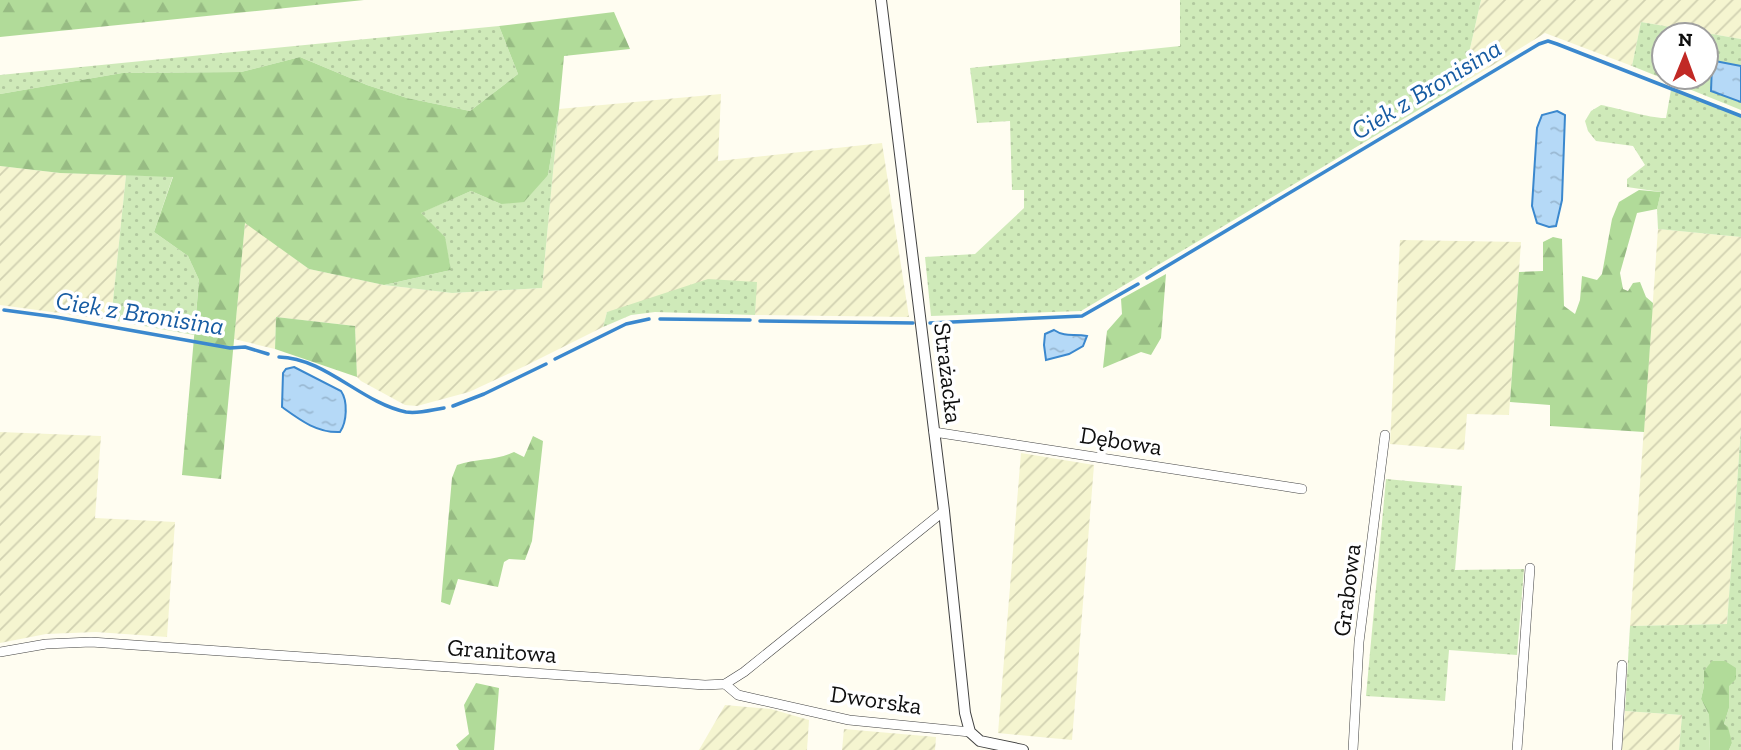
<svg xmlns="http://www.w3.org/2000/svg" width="1741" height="750" font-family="'Zilla Slab',serif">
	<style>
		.farmland { fill: url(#farmland-furrows) }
		.grass { fill: url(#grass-dots); fill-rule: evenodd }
		.forest { fill: url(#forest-firs) }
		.water { fill: url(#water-ripples); stroke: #3b88ce; stroke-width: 2 }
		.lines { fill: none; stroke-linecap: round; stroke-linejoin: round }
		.stream { stroke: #3b88ce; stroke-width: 3.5 }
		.minor-casing { stroke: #424242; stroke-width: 10 }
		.tertiary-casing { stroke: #424242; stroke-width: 12 }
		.minor { stroke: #fff; stroke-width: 9 }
		.tertiary { stroke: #fff; stroke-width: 10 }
		.labels { text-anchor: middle; stroke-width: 7; stroke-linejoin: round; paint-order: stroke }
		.street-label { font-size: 24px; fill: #0f0f0f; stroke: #fff }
		.water-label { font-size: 26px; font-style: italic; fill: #165ba2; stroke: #fff }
	</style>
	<defs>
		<pattern id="farmland-furrows" width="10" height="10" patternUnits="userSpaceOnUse" patternTransform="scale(1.75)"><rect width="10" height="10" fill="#f5f5d0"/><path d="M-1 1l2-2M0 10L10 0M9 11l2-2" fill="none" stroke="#d1d1b1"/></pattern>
		<pattern id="grass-dots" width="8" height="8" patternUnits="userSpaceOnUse" patternTransform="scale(1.75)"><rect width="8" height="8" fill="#cfeab9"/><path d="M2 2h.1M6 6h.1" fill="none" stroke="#b1c89e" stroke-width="1.8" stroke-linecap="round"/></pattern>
		<pattern id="forest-firs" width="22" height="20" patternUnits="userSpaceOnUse" patternTransform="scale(1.75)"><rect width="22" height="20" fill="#b1db99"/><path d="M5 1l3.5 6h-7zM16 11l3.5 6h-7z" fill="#97bb83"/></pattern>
		<pattern id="water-ripples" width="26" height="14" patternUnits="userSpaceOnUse" patternTransform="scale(1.75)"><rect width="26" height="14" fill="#b5d9f7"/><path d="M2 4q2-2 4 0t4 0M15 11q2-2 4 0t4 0" fill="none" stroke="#9ab9d3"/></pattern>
	</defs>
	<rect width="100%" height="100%" fill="#fffdf1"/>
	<g class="farmland">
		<path d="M 1481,0 L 1741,0 L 1741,39 L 1641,22 L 1632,66 L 1545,33 L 1462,84 Z"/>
		<path d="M 721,94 L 718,161 L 882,143 L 909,317 L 755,315 L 756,282 L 607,312 L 603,327 L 525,366 L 469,392 L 417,406 L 405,405 L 361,381 L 357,377 L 355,326 L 276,317 L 275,349 L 234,339 L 245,222 L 309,269 L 384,285 L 452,293 L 542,288 L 559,109 Z"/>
		<path d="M 0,166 L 60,173 L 126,175 L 111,320 L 0,305 Z"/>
		<path d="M 1658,229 L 1741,237 L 1741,428 L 1727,624 L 1630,626 Z"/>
		<path d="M 1400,240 L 1521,242 L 1509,415 L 1467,414 L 1464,450 L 1390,444 Z"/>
		<path d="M 0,432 L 101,436 L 95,518 L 175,522 L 167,637 L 96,632 L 46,634 L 0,643 Z"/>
		<path d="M 1021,453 L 1094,465 L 1072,740 L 998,733 Z"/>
		<path d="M 725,705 L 771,709 L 809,720 L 807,750 L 699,750 Z"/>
		<path d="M 1625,711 L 1682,715 L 1679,750 L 1622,750 Z"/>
		<path d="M 844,729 L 936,737 L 935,750 L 842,750 Z"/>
	</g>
	<g class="grass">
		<path d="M 1180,0 L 1481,0 L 1462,84 L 1081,311 L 931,316 L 925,257 L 975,254 L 1024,208 L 1024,190 L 1012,190 L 1010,121 L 977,123 L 970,68 L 1180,46 Z"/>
		<path d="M 1641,22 L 1741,39 L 1741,110 L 1632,66 ZM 1664,35 L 1706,35 L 1706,77 L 1664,77 Z"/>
		<path d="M 499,26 L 518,74 L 470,111 L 407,98 L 367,85 L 300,57 L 241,72 L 122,73 L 0,94 L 0,75 Z"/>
		<path d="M 1671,90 L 1741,117 L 1741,237 L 1658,229 L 1657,209 L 1661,192 L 1627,187 L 1627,179 L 1645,165 L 1633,146 L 1596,141 L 1588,131 L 1585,121 L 1591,111 L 1601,105 C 1617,108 1653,119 1666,118 Z"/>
		<path d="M 559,109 L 542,288 L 452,293 L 384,285 L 451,270 L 444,237 L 420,213 L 471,191 L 501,204 L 548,175 Z"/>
		<path d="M 126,175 L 173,176 L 154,232 L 188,256 L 199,280 L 194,335 L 111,320 Z"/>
		<path d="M 708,279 L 757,282 L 755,315 L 655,312 L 631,315 L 603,327 L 607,312 Z"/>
		<path d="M 1741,428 L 1741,750 L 1729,750 L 1732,743 L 1724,724 L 1729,708 L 1729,686 L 1704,671 L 1704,686 L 1701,699 L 1709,715 L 1710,750 L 1679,750 L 1682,715 L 1625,711 L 1630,626 L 1727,624 Z"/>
		<path d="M 1386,479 L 1462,486 L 1455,570 L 1524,569 L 1517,655 L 1449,650 L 1445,701 L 1366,696 Z"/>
	</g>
	<g class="forest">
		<path d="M 0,0 L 364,0 L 0,37 Z"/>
		<path d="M 614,12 L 630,49 L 564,56 L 559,109 L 548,175 L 524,202 L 501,204 L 471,191 L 421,213 L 445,237 L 451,270 L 384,285 L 309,269 L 245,223 L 221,479 L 182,475 L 199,280 L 188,256 L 154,232 L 173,177 L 60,173 L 0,166 L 0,94 L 122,73 L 241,72 L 300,57 L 367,85 L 407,98 L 470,111 L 518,74 L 499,26 Z"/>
		<path d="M 1639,190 L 1661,192 L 1657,209 L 1637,213 L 1620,273 L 1623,289 L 1628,291 L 1633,283 L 1640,282 L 1646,297 L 1653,303 L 1644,432 L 1550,426 L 1550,405 L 1510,402 L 1519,272 L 1543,271 L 1543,242 L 1553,237 L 1562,239 L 1564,306 L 1575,314 L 1580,300 L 1582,276 L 1597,280 L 1602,274 L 1612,219 L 1619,202 Z"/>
		<path d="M 1166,274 L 1161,338 L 1151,355 L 1141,352 L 1103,368 L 1107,331 L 1122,314 L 1121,299 Z"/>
		<path d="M 276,317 L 355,326 L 357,377 L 275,349 Z"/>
		<path d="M 533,436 L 543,441 L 532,541 L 525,560 L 509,559 L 504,562 L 498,587 L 458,579 L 450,605 L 441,602 L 452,478 L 457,465 C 477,458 495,461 514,452 L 524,457 Z"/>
		<path d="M 1712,661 L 1725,661 L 1736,668 L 1736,679 L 1729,686 L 1729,708 L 1724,724 L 1728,727 L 1732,743 L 1729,750 L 1710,750 L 1710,746 L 1709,715 L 1701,699 L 1704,686 L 1704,671 Z"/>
		<path d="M 476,683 L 499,688 L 494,750 L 459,750 L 456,745 L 469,734 L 464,705 Z"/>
	</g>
	<g class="water">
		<path d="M 1715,61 L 1741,66 L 1741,102 L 1711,91 L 1712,64 Z"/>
		<path d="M 1557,111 L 1565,115 L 1562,200 L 1556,226 L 1549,227 L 1537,223 L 1532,206 L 1537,128 L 1542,115 Z"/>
		<path d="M 1054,330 C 1066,338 1074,333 1087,336 L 1083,346 L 1069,354 L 1046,360 L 1044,345 L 1045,334 Z"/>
		<path d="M 294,367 L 341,391 C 348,401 347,422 340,432 C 317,433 300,420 282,407 L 283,373 L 286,369 Z"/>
	</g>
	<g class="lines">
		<g class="stream">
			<path d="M 1147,278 L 1539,44 L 1548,41 L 1557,44 L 1741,116"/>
			<path d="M 4,310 L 56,317 L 230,348 L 245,347 L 268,354"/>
			<path d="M 660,319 L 750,320"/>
			<path d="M 760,321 L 913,323"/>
			<path d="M 930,323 L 1082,316 L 1138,284"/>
			<path d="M 279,357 C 325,358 362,403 406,412 C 419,414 431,410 444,408"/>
			<path d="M 555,359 L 626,324 L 649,319"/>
			<path d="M 453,406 L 484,394 L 546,364"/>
		</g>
		<defs>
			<g id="minor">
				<path d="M 934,432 L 1302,489"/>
				<path d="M 0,652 L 46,644 L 91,642 L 705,685 L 725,684 L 744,672 L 944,511"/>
				<path d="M 725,684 L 738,695 L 849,720 L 970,732"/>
				<path d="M 1353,750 L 1359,642 L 1385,435"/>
				<path d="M 1517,750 L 1530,568"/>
				<path d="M 1617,750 L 1622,665"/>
			</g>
			<path id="tertiary" d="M 881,0 L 944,511 L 965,713 L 970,732 L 980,741 L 1023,750"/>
		</defs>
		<use href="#minor" class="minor-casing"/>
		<use href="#tertiary" class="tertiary-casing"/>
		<use href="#minor" class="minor"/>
		<use href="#tertiary" class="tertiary"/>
	</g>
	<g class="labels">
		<g class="street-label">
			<text transform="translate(948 373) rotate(83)" y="8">Strażacka</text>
			<text transform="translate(1121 441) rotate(9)" y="8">Dębowa</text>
			<text transform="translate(1347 590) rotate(-83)" y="8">Grabowa</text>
			<text transform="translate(502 651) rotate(4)" y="8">Granitowa</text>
			<text transform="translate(876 700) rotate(8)" y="8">Dworska</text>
		</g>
		<g class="water-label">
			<text transform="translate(1426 89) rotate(-31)" y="9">Ciek z Bronisina</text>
			<text transform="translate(140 313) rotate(9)" y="9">Ciek z Bronisina</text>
		</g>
	</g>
	<g transform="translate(1685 56) rotate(1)"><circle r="33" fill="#ffffff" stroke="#9f9f9f" stroke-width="2"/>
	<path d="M0-5L12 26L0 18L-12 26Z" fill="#c12925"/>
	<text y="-10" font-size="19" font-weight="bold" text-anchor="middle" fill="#0f0f0f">N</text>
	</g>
</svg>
